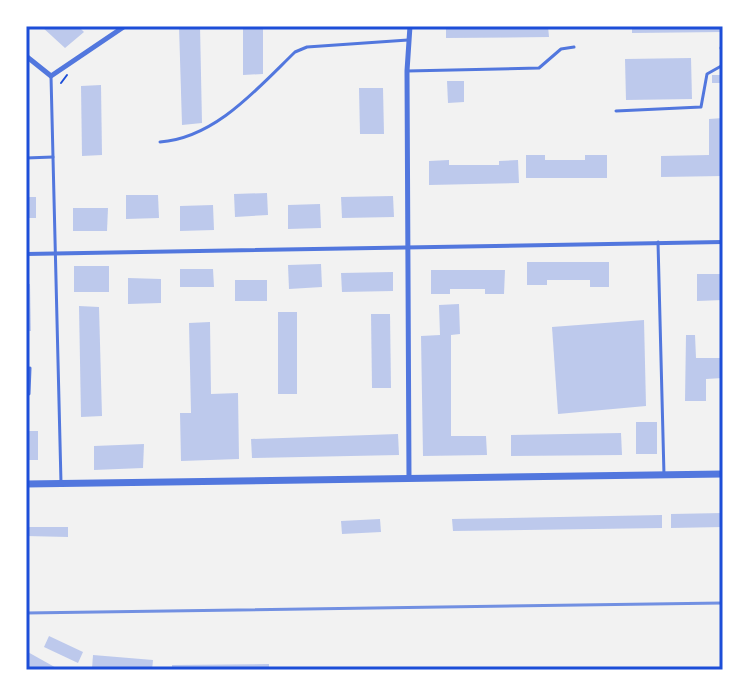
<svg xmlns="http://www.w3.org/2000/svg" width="749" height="696" font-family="Spectral,serif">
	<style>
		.building { fill: #bdc9ec }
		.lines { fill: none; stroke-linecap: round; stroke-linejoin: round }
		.path { stroke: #1d4ed8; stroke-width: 2 }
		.service { stroke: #5277de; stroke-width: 3 }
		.pedestrian { stroke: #5277de; stroke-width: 4 }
		.minor { stroke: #5277de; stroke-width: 5 }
		.tertiary { stroke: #5277de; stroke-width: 7 }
		.rail { stroke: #7290e2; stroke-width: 3 }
		.neatline { fill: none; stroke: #1d4ed8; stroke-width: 3 }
	</style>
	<rect width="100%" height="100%" fill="#f2f2f2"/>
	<g class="building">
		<path d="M 41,26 L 78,26 L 84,32 L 65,48 Z"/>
		<path d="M 179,26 L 200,26 L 202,123 L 182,125 Z"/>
		<path d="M 243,26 L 263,26 L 263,74 L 243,75 Z"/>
		<rect x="307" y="26" width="21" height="3"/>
		<path d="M 446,26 L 548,26 L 549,37 L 446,38 Z"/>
		<path d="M 632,26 L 723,26 L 723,32 L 632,33 Z"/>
		<path d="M 691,58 L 692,99 L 626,100 L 625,59 Z"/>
		<rect x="712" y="75" width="11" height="8"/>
		<path d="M 447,81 L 464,81 L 464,102 L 448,103 Z"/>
		<path d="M 101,85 L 102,155 L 82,156 L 81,86 Z"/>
		<path d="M 359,88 L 383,88 L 384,134 L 360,134 Z"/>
		<path d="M 723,118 L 723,176 L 661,177 L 661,156 L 709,155 L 709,119 Z"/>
		<path d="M 526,155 L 545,155 L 545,160 L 585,160 L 585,155 L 607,155 L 607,178 L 526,178 Z"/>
		<path d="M 449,160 L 449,165 L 499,165 L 499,161 L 518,160 L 519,183 L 429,185 L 429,161 Z"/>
		<path d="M 26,191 L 29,197 L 36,197 L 36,218 L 26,218 Z"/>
		<path d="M 267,193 L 268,215 L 235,217 L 234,194 Z"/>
		<path d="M 126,195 L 158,195 L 159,218 L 126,219 Z"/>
		<path d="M 393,196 L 394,217 L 342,218 L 341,197 Z"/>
		<path d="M 320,204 L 321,228 L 288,229 L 288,205 Z"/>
		<path d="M 213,205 L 214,230 L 180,231 L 180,206 Z"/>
		<path d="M 73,208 L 108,208 L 107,231 L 73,231 Z"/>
		<path d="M 527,262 L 609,262 L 609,287 L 590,287 L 590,280 L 547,280 L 547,285 L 527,285 Z"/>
		<path d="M 321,264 L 322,287 L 289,289 L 288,265 Z"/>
		<rect x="74" y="266" width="35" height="26"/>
		<path d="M 180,269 L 213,269 L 214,287 L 180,287 Z"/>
		<path d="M 431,270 L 505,270 L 504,294 L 485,294 L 485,289 L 450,289 L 450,294 L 431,294 Z"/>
		<path d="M 393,272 L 393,291 L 342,292 L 341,273 Z"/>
		<path d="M 697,274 L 723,274 L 723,300 L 697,301 Z"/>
		<path d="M 128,278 L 161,279 L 161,303 L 128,304 Z"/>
		<rect x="235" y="280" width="32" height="21"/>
		<path d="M 26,284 L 30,284 L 31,331 L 26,331 Z"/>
		<path d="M 459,304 L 460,334 L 451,335 L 451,436 L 486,436 L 487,455 L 423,456 L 421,336 L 440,335 L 439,305 Z"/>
		<path d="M 79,306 L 99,307 L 102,416 L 81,417 Z"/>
		<rect x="278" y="312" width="19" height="82"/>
		<path d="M 371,314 L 390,314 L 391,388 L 372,388 Z"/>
		<path d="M 644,320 L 646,406 L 558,414 L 552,327 Z"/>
		<path d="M 210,322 L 211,394 L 238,393 L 239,459 L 181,461 L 180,413 L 191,413 L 189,323 Z"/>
		<path d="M 686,335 L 695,335 L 696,358 L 723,358 L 723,378 L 706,379 L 706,401 L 685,401 Z"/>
		<rect x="636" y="422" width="21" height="32"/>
		<rect x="26" y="431" width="12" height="29"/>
		<path d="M 621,433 L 622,455 L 511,456 L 511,435 Z"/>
		<path d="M 398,434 L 399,455 L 252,458 L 251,439 Z"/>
		<path d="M 144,444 L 143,468 L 94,470 L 94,446 Z"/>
		<path d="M 723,513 L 723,527 L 671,528 L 671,514 Z"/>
		<path d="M 662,515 L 662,528 L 453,531 L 452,519 Z"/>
		<path d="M 380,519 L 381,532 L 342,534 L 341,521 Z"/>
		<path d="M 26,527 L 68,527 L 68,537 L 26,536 Z"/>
		<path d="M 49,636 L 83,652 L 78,663 L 44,647 Z"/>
		<path d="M 26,651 L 60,670 L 26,670 Z"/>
		<path d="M 93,655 L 153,660 L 152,670 L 92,669 Z"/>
		<path d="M 269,664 L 269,670 L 172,670 L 172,665 Z"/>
	</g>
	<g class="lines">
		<path class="path" d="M 61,83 L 67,75"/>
		<g class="service">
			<path d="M 407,71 L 539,68 L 561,49 L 574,47"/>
			<path d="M 51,76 L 61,483"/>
			<path d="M 616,111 L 701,107 L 707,74 L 723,65 L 722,48"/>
			<path d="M 160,142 C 215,138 257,89 295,52 L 307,47 L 408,40"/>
			<path d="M 26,158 L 53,157"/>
			<path d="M 658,242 L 664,475"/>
			<path d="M 26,394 L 29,394 L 30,368"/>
		</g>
		<path class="pedestrian" d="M 26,254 L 723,242"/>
		<g class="minor">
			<path d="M 722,48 L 723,48"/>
			<path d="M 26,56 L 51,76 L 125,26"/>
			<path d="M 409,478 L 407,71 L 410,26"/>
		</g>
		<path class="tertiary" d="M 26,484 L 723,474"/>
		<path class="rail" d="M 26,613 L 723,603"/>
	</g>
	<rect width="749" height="696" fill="none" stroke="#ffffff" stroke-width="56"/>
	<rect x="28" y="28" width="693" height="640" class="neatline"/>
</svg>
